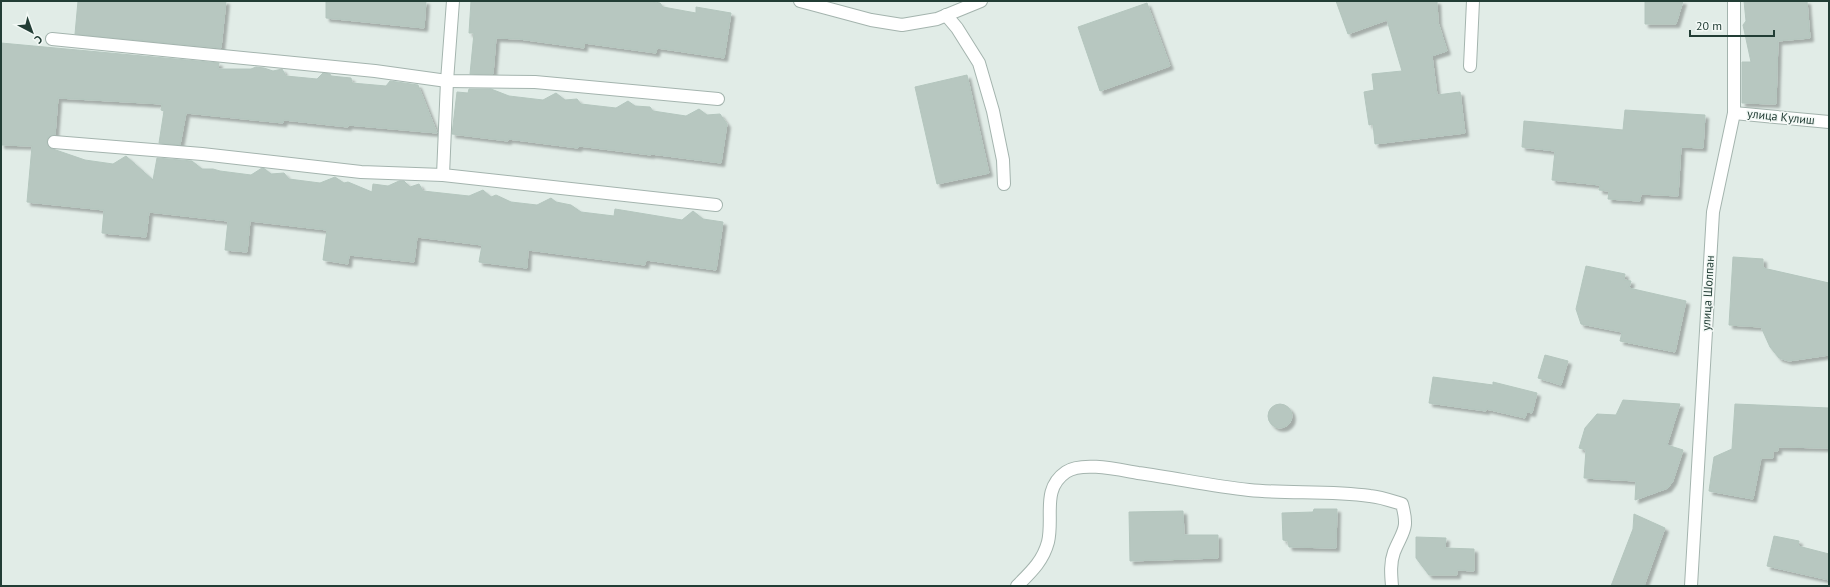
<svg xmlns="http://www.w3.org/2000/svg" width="1830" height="587" font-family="'PT Sans',sans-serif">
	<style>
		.building { fill: #b7c7c0; stroke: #b4c6be; filter: url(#shadow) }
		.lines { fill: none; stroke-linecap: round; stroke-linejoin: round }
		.minor-casing { stroke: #a4b4ae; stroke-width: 14 }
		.minor { stroke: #fff; stroke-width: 12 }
		.labels { text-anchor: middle; stroke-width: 3; stroke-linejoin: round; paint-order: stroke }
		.street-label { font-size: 12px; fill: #223d35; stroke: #f2f8f5 }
	</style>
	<defs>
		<filter id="shadow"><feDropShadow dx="3.5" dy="3.5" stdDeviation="1" flood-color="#0004"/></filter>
	</defs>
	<rect width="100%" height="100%" fill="#e1ece7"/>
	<g class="building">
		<path d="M 78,1 L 226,1 L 221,48 L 75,34 Z"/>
		<path d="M 326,1 L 426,1 L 424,28 L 326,18 Z"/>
		<path d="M 471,1 L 650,1 L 660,3 L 663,7 L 696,13 L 696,7 L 731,13 L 724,58 L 657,48 L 656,53 L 584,43 L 584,48 L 519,39 L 496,38 L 493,74 L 470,74 L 474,33 L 469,33 Z"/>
		<path d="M 1336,1 L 1437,1 L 1438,22 L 1447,51 L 1432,56 L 1437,95 L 1460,92 L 1465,133 L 1375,144 L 1373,124 L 1369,125 L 1364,92 L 1374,90 L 1372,74 L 1402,71 L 1387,20 L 1348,34 Z"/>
		<path d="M 1645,1 L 1683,1 L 1676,24 L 1645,24 Z"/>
		<path d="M 1744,1 L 1807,1 L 1810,38 L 1778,41 L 1776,104 L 1742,103 L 1742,62 L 1751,62 L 1743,25 L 1746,21 Z"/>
		<path d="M 1147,3 L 1170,66 L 1100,91 L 1078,27 Z"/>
		<path d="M 1,43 L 219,63 L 218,69 L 251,69 L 256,67 L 264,68 L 273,71 L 282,69 L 286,76 L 317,79 L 323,73 L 330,74 L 331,76 L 351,78 L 352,83 L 386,86 L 390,81 L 418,85 L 437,133 L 348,125 L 348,127 L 284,120 L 283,123 L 186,113 L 180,145 L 159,143 L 164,111 L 161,110 L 162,104 L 58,98 L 55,135 L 48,137 L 47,142 L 50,148 L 85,160 L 113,164 L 126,156 L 153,180 L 157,158 L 192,161 L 202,169 L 213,169 L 220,171 L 251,175 L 262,168 L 265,169 L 271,174 L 284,173 L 289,179 L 320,183 L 335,177 L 344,183 L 348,182 L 372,192 L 373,184 L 388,186 L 399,181 L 404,181 L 410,187 L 419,184 L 423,191 L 469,196 L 483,190 L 491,197 L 496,195 L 511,202 L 537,205 L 551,198 L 556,202 L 571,205 L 581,212 L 614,216 L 615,209 L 682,220 L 693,211 L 703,219 L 723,222 L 716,270 L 646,260 L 645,265 L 528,250 L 527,268 L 479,262 L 482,245 L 417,237 L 414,262 L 349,255 L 348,264 L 323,260 L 327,230 L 250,221 L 247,252 L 225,250 L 228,221 L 149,212 L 146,237 L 102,233 L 104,210 L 27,202 L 32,146 L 1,145 Z"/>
		<path d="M 967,75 L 989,173 L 937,184 L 915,87 Z"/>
		<path d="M 469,89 L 491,89 L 509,96 L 543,100 L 556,93 L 565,100 L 577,99 L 581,104 L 616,108 L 628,101 L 635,106 L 650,107 L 653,111 L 686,116 L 699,109 L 707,115 L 720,114 L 727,124 L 721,163 L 651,154 L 651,155 L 579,146 L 578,148 L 508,139 L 508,141 L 452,134 L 457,92 L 468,93 Z"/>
		<path d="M 1625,110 L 1705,115 L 1703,148 L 1681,147 L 1678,196 L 1641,194 L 1640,201 L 1608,199 L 1609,191 L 1599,190 L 1600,185 L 1552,180 L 1555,151 L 1522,147 L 1524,121 L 1623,130 Z"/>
		<path d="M 1733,257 L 1763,259 L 1763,268 L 1829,283 L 1829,355 L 1789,361 L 1779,358 L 1770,347 L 1761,327 L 1729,325 Z"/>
		<path d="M 1586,266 L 1625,274 L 1624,280 L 1631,281 L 1629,288 L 1686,301 L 1675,352 L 1620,341 L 1622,332 L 1581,324 L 1576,309 Z"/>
		<path d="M 1545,355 L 1568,361 L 1561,385 L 1538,378 Z"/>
		<path d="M 1433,377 L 1493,385 L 1493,382 L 1537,393 L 1532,413 L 1527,412 L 1525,418 L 1486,409 L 1486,411 L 1429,403 Z"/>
		<path d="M 1623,400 L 1680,404 L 1667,445 L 1683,450 L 1673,481 L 1668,488 L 1635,500 L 1636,481 L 1584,478 L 1586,450 L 1579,448 L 1585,428 L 1597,414 L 1616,415 Z"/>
		<circle cx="1280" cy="416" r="12"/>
		<path d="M 1735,404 L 1829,408 L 1829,448 L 1778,447 L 1778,451 L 1773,451 L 1773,458 L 1761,458 L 1753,499 L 1709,491 L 1714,457 L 1732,449 Z"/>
		<path d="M 1314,509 L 1337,509 L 1336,548 L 1289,547 L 1288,541 L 1283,540 L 1282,513 L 1313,512 Z"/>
		<path d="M 1183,511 L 1184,535 L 1218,535 L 1218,558 L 1130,561 L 1129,512 Z"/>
		<path d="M 1634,514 L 1665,528 L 1644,586 L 1611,586 L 1633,529 Z"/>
		<path d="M 1774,536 L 1799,541 L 1798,546 L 1829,554 L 1829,580 L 1767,566 Z"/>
		<path d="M 1416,537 L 1446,538 L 1445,548 L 1474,549 L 1474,571 L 1457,570 L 1457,575 L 1429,575 L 1416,558 Z"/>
	</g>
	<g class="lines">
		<defs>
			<g id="minor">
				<path d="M 453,1 L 447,81 L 443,175 L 716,205"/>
				<path d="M 800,1 L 871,20 L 902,25 L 937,19 L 981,1"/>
				<path d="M 946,15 L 957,28 L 979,63 L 993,111 L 1003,160 L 1004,184"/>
				<path d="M 52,39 L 375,71 L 447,81 L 535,82 L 718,99"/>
				<path d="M 1470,66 L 1473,1"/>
				<path d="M 1734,113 L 1829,122"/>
				<path d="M 54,142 L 202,154 L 361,172 L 443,175"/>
				<path d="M 1017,586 C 1031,572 1043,561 1048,542 C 1054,517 1041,489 1066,472 C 1082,461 1120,470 1138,473 C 1175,478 1212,486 1249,490 C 1289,494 1330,490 1370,496 C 1381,497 1392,501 1402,504 C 1409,530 1403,530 1394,552 C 1390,563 1391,574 1392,586"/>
				<path d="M 1691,586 L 1713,212 L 1734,113 L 1734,1"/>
			</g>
		</defs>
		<use href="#minor" class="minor-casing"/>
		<use href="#minor" class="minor"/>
	</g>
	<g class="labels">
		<g class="street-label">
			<text transform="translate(1781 117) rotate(6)" y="4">улица Кулиш</text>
			<text transform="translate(1708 293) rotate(-87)" y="4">улица Шолпан</text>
		</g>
	</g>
	<rect width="1830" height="587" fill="none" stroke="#223d35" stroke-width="4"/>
	<g transform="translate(32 32) rotate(139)" stroke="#f2f8f5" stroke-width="3" paint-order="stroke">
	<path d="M0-3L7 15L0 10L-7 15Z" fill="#223d35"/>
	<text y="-6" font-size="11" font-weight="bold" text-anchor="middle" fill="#223d35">С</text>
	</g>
	<path d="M1690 30v6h84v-6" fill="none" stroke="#223d35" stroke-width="2"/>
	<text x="1696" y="30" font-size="12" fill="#223d35" stroke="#f2f8f5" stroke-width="3" paint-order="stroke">20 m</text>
</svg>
